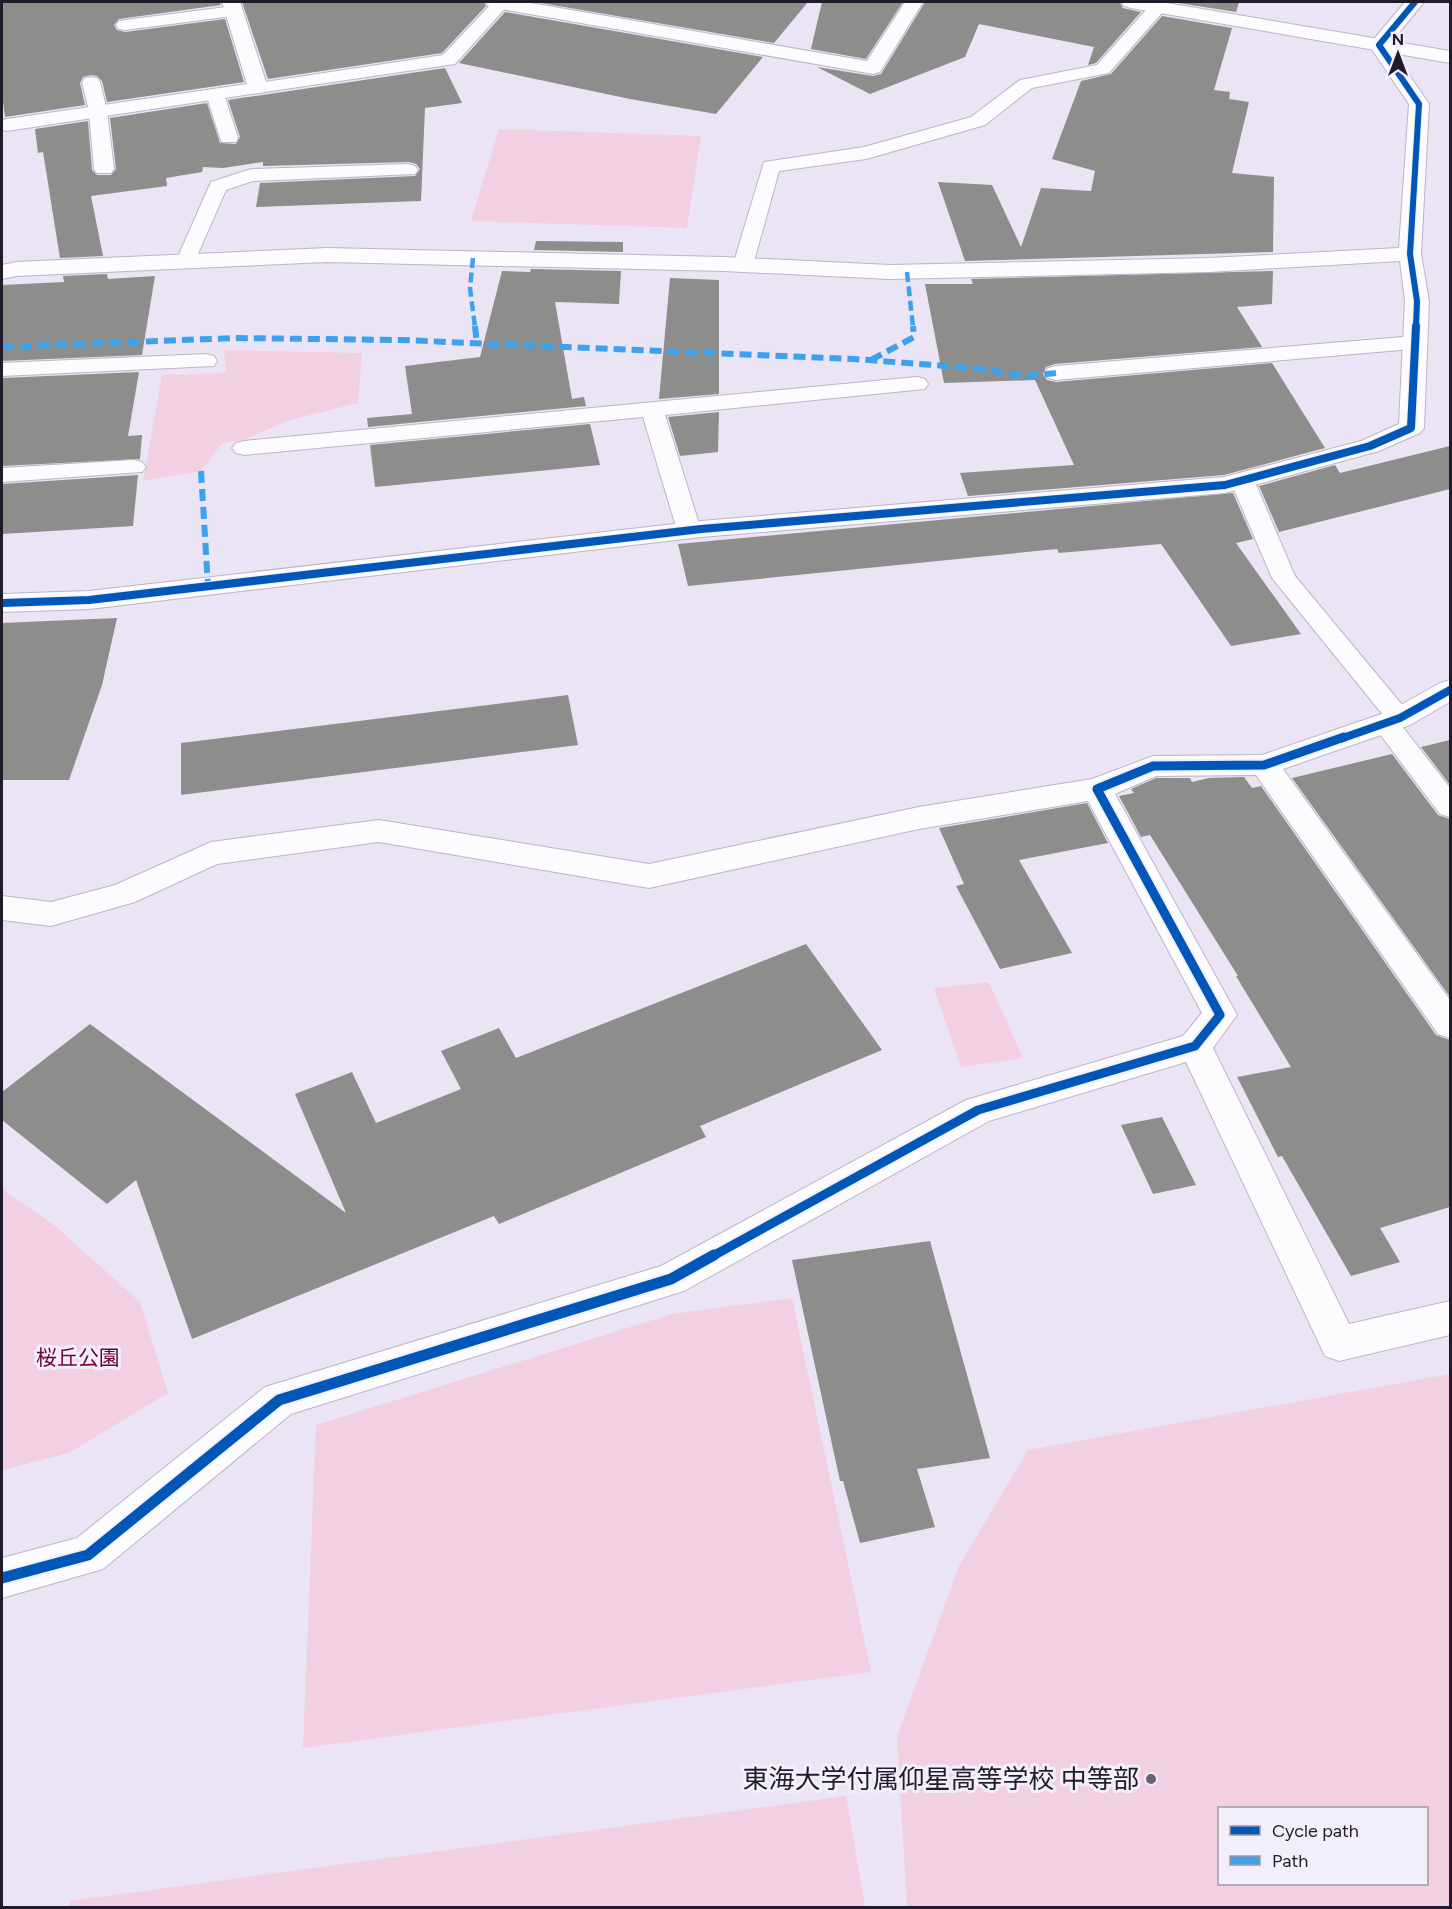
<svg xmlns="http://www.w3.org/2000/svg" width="1452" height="1909" font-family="Figtree,'Noto Sans JP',sans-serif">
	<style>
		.green { fill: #f3d0e1; fill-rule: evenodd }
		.building { fill: #8d8d8b }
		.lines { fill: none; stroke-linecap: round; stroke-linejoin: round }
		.service-casing { stroke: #bbb5c5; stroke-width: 2 }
		.minor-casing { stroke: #bbb5c5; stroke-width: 2 }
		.tertiary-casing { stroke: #bbb5c5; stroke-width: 2 }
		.service { fill: #fcfbfe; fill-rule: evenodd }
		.minor { fill: #fcfbfe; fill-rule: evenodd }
		.tertiary { fill: #fcfbfe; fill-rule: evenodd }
		.quiet-far1 { stroke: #3da2eb; stroke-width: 4.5; stroke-dasharray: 10 4.5; stroke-linecap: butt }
		.quiet { stroke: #3da2eb; stroke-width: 6; stroke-dasharray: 12 6; stroke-linecap: butt }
		.cycleway-far3-casing { stroke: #f2eff8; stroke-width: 8 }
		.cycleway-far2-casing { stroke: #f2eff8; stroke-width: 10 }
		.cycleway-far1-casing { stroke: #f2eff8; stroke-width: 13 }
		.cycleway-casing { stroke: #f2eff8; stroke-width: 15 }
		.cycleway-far3 { stroke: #0057b8; stroke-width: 6 }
		.cycleway-far2 { stroke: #0057b8; stroke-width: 8 }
		.cycleway-far1 { stroke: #0057b8; stroke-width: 9 }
		.cycleway { stroke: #0057b8; stroke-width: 11 }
		.poi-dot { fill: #676172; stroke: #f2eff8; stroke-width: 2 }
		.labels { text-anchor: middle; stroke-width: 6; stroke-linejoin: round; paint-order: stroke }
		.park-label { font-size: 21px; fill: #700038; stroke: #f2eff8 }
		.near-poi-label { font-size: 26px; fill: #201a2b; stroke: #f2eff8; text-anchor: end }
	</style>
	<rect width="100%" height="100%" fill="#eae4f5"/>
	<g class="green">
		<path d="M 499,129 L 701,136 L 687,228 L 471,221 Z"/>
		<path d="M 224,350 L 362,353 L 358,403 L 290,420 L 246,439 L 222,443 L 201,471 L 143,481 L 162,375 L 226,373 Z"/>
		<path d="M 989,982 L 1023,1058 L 961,1067 L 934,988 Z"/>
		<path d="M 2,1189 L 54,1225 L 140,1302 L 168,1393 L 69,1453 L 2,1470 Z"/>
		<path d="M 792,1298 L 871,1672 L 303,1748 L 316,1425 L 672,1314 Z"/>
		<path d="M 1450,1374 L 1450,1907 L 907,1907 L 897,1736 L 959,1566 L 1028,1450 ZM 1426,1808 L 1426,1884 L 1220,1884 L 1220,1808 Z"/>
		<path d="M 846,1796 L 865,1907 L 70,1907 L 70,1901 Z"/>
	</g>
	<g class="building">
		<path d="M 2,2 L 220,2 L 221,5 L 119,19 L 114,25 L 117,30 L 125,32 L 225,19 L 244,82 L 107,102 L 102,81 L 97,76 L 91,75 L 83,77 L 80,83 L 85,105 L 5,117 L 2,94 Z"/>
		<path d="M 242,2 L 484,2 L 486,6 L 442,53 L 268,79 Z"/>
		<path d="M 535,2 L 808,2 L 774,43 Z"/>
		<path d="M 822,2 L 903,2 L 866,59 L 811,49 Z"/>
		<path d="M 925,2 L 1120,2 L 1123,8 L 1141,12 L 1096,63 L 1088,65 L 1094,47 L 979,24 L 965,57 L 870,94 L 817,67 L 873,76 L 881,74 Z"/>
		<path d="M 1172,2 L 1239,2 L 1236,12 Z"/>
		<path d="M 505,12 L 763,57 L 716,114 L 630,99 L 459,63 Z"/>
		<path d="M 1162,16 L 1232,28 L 1214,90 L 1230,92 L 1229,99 L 1249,102 L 1232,173 L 1274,177 L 1273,252 L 965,261 L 938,182 L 992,185 L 1021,247 L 1041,188 L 1091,191 L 1095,171 L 1052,159 L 1081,81 L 1111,74 Z"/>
		<path d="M 445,68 L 462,103 L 425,108 L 421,201 L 256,207 L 260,183 L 415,176 L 420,169 L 416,164 L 409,162 L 263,166 L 263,162 L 223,168 L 203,167 L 202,172 L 166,178 L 167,186 L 91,196 L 103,256 L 60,258 L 43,152 L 38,153 L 35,129 L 88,121 L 92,170 L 97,175 L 111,175 L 116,169 L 110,118 L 207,103 L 220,143 L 236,144 L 240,137 L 228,100 Z"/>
		<path d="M 536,241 L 623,242 L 623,252 L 534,250 Z"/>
		<path d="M 531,269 L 621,271 L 619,304 L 555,302 L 572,399 L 584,397 L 586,406 L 368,427 L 367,418 L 412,414 L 405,366 L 480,357 L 502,271 L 530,272 Z"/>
		<path d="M 1273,271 L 1272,304 L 1237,307 L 1262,347 L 1055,364 L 1046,367 L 1043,374 L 1047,380 L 1056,382 L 1272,363 L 1325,448 L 1224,475 L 968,496 L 960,473 L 1074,465 L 1035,380 L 944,383 L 925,284 L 973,284 L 971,279 Z"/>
		<path d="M 107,274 L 108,279 L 155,276 L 142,355 L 2,361 L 2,285 L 64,282 L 63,276 Z"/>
		<path d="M 670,278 L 719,280 L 719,394 L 659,399 Z"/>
		<path d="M 139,372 L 128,436 L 142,435 L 140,459 L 2,466 L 2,378 Z"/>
		<path d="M 719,412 L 718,452 L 680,456 L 668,417 Z"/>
		<path d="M 590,424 L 600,465 L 375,487 L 370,445 Z"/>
		<path d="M 1450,446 L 1450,489 L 1279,532 L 1259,486 L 1335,465 L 1340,473 Z"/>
		<path d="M 138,475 L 133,526 L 2,534 L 2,484 Z"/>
		<path d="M 1233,493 L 1253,539 L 1236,543 L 1301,634 L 1231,646 L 1161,544 L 1059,553 L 1057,549 L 688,586 L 678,544 Z"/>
		<path d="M 117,618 L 102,685 L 69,780 L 2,780 L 2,623 Z"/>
		<path d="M 568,695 L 578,745 L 181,795 L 181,743 Z"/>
		<path d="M 1450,740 L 1450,785 L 1421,747 Z"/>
		<path d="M 1392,754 L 1438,815 L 1450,819 L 1450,997 L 1292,778 Z"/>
		<path d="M 1244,777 L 1252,788 L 1261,786 L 1436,1035 L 1450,1040 L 1450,1207 L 1380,1228 L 1400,1262 L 1351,1276 L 1282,1156 L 1278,1157 L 1237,1077 L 1291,1067 L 1236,976 L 1238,976 L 1150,835 L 1141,837 L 1119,796 L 1134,793 L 1131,789 L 1156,778 L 1190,778 L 1192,782 L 1209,778 Z"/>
		<path d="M 1087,803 L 1108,843 L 1019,860 L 1072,953 L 1000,969 L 956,886 L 964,884 L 939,828 Z"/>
		<path d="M 806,944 L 882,1050 L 700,1126 L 706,1137 L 499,1224 L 494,1216 L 192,1339 L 136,1180 L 107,1204 L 2,1120 L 2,1092 L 90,1024 L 346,1213 L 295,1094 L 352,1072 L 376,1123 L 461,1089 L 441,1051 L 499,1028 L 516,1058 Z"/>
		<path d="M 1162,1117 L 1196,1185 L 1153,1194 L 1121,1125 Z"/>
		<path d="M 930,1241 L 990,1458 L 917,1469 L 935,1527 L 860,1543 L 843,1481 L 840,1481 L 792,1260 Z"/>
	</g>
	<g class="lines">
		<defs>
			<g id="service">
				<path d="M 493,2 L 510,3 L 455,64 L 258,93 L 252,92 L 249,88 L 252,84 L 258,83 L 443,55 Z"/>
				<path d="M 1153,2 L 1165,2 L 1168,6 L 1109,73 L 1032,88 L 985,125 L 866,159 L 779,171 L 753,265 L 750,269 L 743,271 L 736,269 L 733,265 L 764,162 L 864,147 L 971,117 L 1020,80 L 1097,65 Z"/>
				<path d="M 234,6 L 240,7 L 243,11 L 240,15 L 125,30 L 119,29 L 116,25 L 119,21 L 125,20 Z"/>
				<path d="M 91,77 L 97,78 L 100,82 L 107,111 L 114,169 L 111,173 L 97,173 L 94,169 L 89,111 L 82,82 L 85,78 Z"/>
				<path d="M 215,89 L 221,90 L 224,94 L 238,138 L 236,142 L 222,142 L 220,138 L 206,94 L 209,90 Z"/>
				<path d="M 408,164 L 415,166 L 418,170 L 415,174 L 253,181 L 226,190 L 193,265 L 186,267 L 179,265 L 176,261 L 211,182 L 251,169 Z"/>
				<path d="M 1415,336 L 1423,338 L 1426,343 L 1423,348 L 1056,380 L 1048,378 L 1045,373 L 1048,368 L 1056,366 Z"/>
				<path d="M 206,354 L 214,356 L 217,361 L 214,366 L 2,376 L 2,363 Z"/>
				<path d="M 917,377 L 925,379 L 928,384 L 925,389 L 665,415 L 701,530 L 698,535 L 689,537 L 680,535 L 677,530 L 643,417 L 244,455 L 236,453 L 232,448 L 236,443 L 244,441 Z"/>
				<path d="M 134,460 L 142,462 L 146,467 L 142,472 L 2,482 L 2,468 Z"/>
				<path d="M 1242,473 L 1250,475 L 1254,480 L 1295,576 L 1413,718 L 1409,724 L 1402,726 L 1450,788 L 1450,817 L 1440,814 L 1376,729 L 1372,723 L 1376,717 L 1383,715 L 1272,578 L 1230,480 L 1234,475 Z"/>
			</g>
			<g id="minor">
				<path d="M 222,2 L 240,2 L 268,88 L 265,92 L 7,131 L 2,130 L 2,120 L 7,119 L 247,84 Z"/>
				<path d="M 486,2 L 525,2 L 867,61 L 905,2 L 923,2 L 880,72 L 873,74 L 495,8 L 488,6 Z"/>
				<path d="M 1405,2 L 1424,2 L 1389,45 L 1429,104 L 1421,254 L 1429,301 L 1424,428 L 1420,433 L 1379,451 L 1225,493 L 701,537 L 89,609 L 2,612 L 2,594 L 89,591 L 701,521 L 1224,477 L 1361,441 L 1399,424 L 1405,301 L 1400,261 L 1209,272 L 890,279 L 723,271 L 327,262 L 16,276 L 2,279 L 2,265 L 16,262 L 327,248 L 723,257 L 890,265 L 1209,258 L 1399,248 L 1409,104 L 1369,45 Z"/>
				<path d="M 1450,680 L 1450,702 L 1410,725 L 1283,769 L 1450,1000 L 1450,1038 L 1438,1034 L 1256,775 L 1156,776 L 1115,794 L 1237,1015 L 1213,1048 L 1349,1324 L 1450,1301 L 1450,1335 L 1339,1361 L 1325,1356 L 1186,1062 L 989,1121 L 684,1291 L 291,1414 L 103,1569 L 2,1598 L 2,1558 L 77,1538 L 265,1387 L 661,1266 L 966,1100 L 1183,1036 L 1202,1013 L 1088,801 L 919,829 L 649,888 L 379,842 L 217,864 L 135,902 L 51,926 L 2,920 L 2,896 L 51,902 L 115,885 L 211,842 L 379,820 L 649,864 L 919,807 L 1092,779 L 1153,756 L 1262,755 L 1390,711 L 1440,683 Z"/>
			</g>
			<path id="tertiary" d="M 1122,2 L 1161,2 L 1450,51 L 1450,63 L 1131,8 L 1124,6 Z"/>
		</defs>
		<use href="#service" class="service-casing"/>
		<use href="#minor" class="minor-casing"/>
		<use href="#tertiary" class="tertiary-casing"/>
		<use href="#service" class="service"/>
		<use href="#minor" class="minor"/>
		<use href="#tertiary" class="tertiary"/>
		<g class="quiet-far1">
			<path d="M 473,258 L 470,288 L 475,327"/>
			<path d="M 907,272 L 913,327"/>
		</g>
		<g class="quiet">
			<path d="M 475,326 L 477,344"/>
			<path d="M 2,347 L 235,338 L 401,340 L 854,359 L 973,368 L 1027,376 L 1056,373"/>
			<path d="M 871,360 L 914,337 L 913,326"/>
			<path d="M 201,471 L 208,586"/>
		</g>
		<defs>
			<path id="cycleway-far3" d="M 1415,2 L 1379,45 L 1419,104 L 1410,254 L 1417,301 L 1416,327"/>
			<g id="cycleway-far2">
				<path d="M 2,603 L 89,600 L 701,529 L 1225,485 L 1370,446 L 1411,428 L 1416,326"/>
				<path d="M 1340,739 L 1400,718 L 1450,690"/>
			</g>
			<path id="cycleway-far1" d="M 711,1257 L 978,1110 L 1195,1046 L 1220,1015 L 1097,789 L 1153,766 L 1264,765 L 1344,737"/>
			<path id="cycleway" d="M 2,1578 L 88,1555 L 279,1400 L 671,1279 L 714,1255"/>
		</defs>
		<use href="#cycleway-far3" class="cycleway-far3-casing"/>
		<use href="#cycleway-far2" class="cycleway-far2-casing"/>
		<use href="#cycleway-far1" class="cycleway-far1-casing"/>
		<use href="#cycleway" class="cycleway-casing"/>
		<use href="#cycleway-far3" class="cycleway-far3"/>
		<use href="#cycleway-far2" class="cycleway-far2"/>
		<use href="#cycleway-far1" class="cycleway-far1"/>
		<use href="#cycleway" class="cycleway"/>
	</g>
	<circle class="poi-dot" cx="1151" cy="1779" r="6"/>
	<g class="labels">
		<g class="park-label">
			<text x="78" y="1365">桜丘公園</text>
		</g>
		<g class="near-poi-label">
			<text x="1139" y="1788">東海大学付属仰星高等学校 中等部</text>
		</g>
	</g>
	<rect width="1452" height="1909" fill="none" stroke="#201a2b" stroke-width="6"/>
	<rect x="1218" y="1807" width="210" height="78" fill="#f2eff8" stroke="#9e9aa6" stroke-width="1.5"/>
	<rect x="1230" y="1826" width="30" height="9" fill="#0057b8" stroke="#9e9aa6" stroke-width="1.5"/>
	<text x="1272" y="1837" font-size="18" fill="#201a2b">Cycle path</text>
	<rect x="1230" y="1856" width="30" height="9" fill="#3da2eb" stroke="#9e9aa6" stroke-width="1.5"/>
	<text x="1272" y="1867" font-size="18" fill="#201a2b">Path</text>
	<g transform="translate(1398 54)" stroke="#f2eff8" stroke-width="4.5" paint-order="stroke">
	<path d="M0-4.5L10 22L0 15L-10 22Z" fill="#201a2b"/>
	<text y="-9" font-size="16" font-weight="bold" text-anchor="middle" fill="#201a2b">N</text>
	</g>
</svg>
